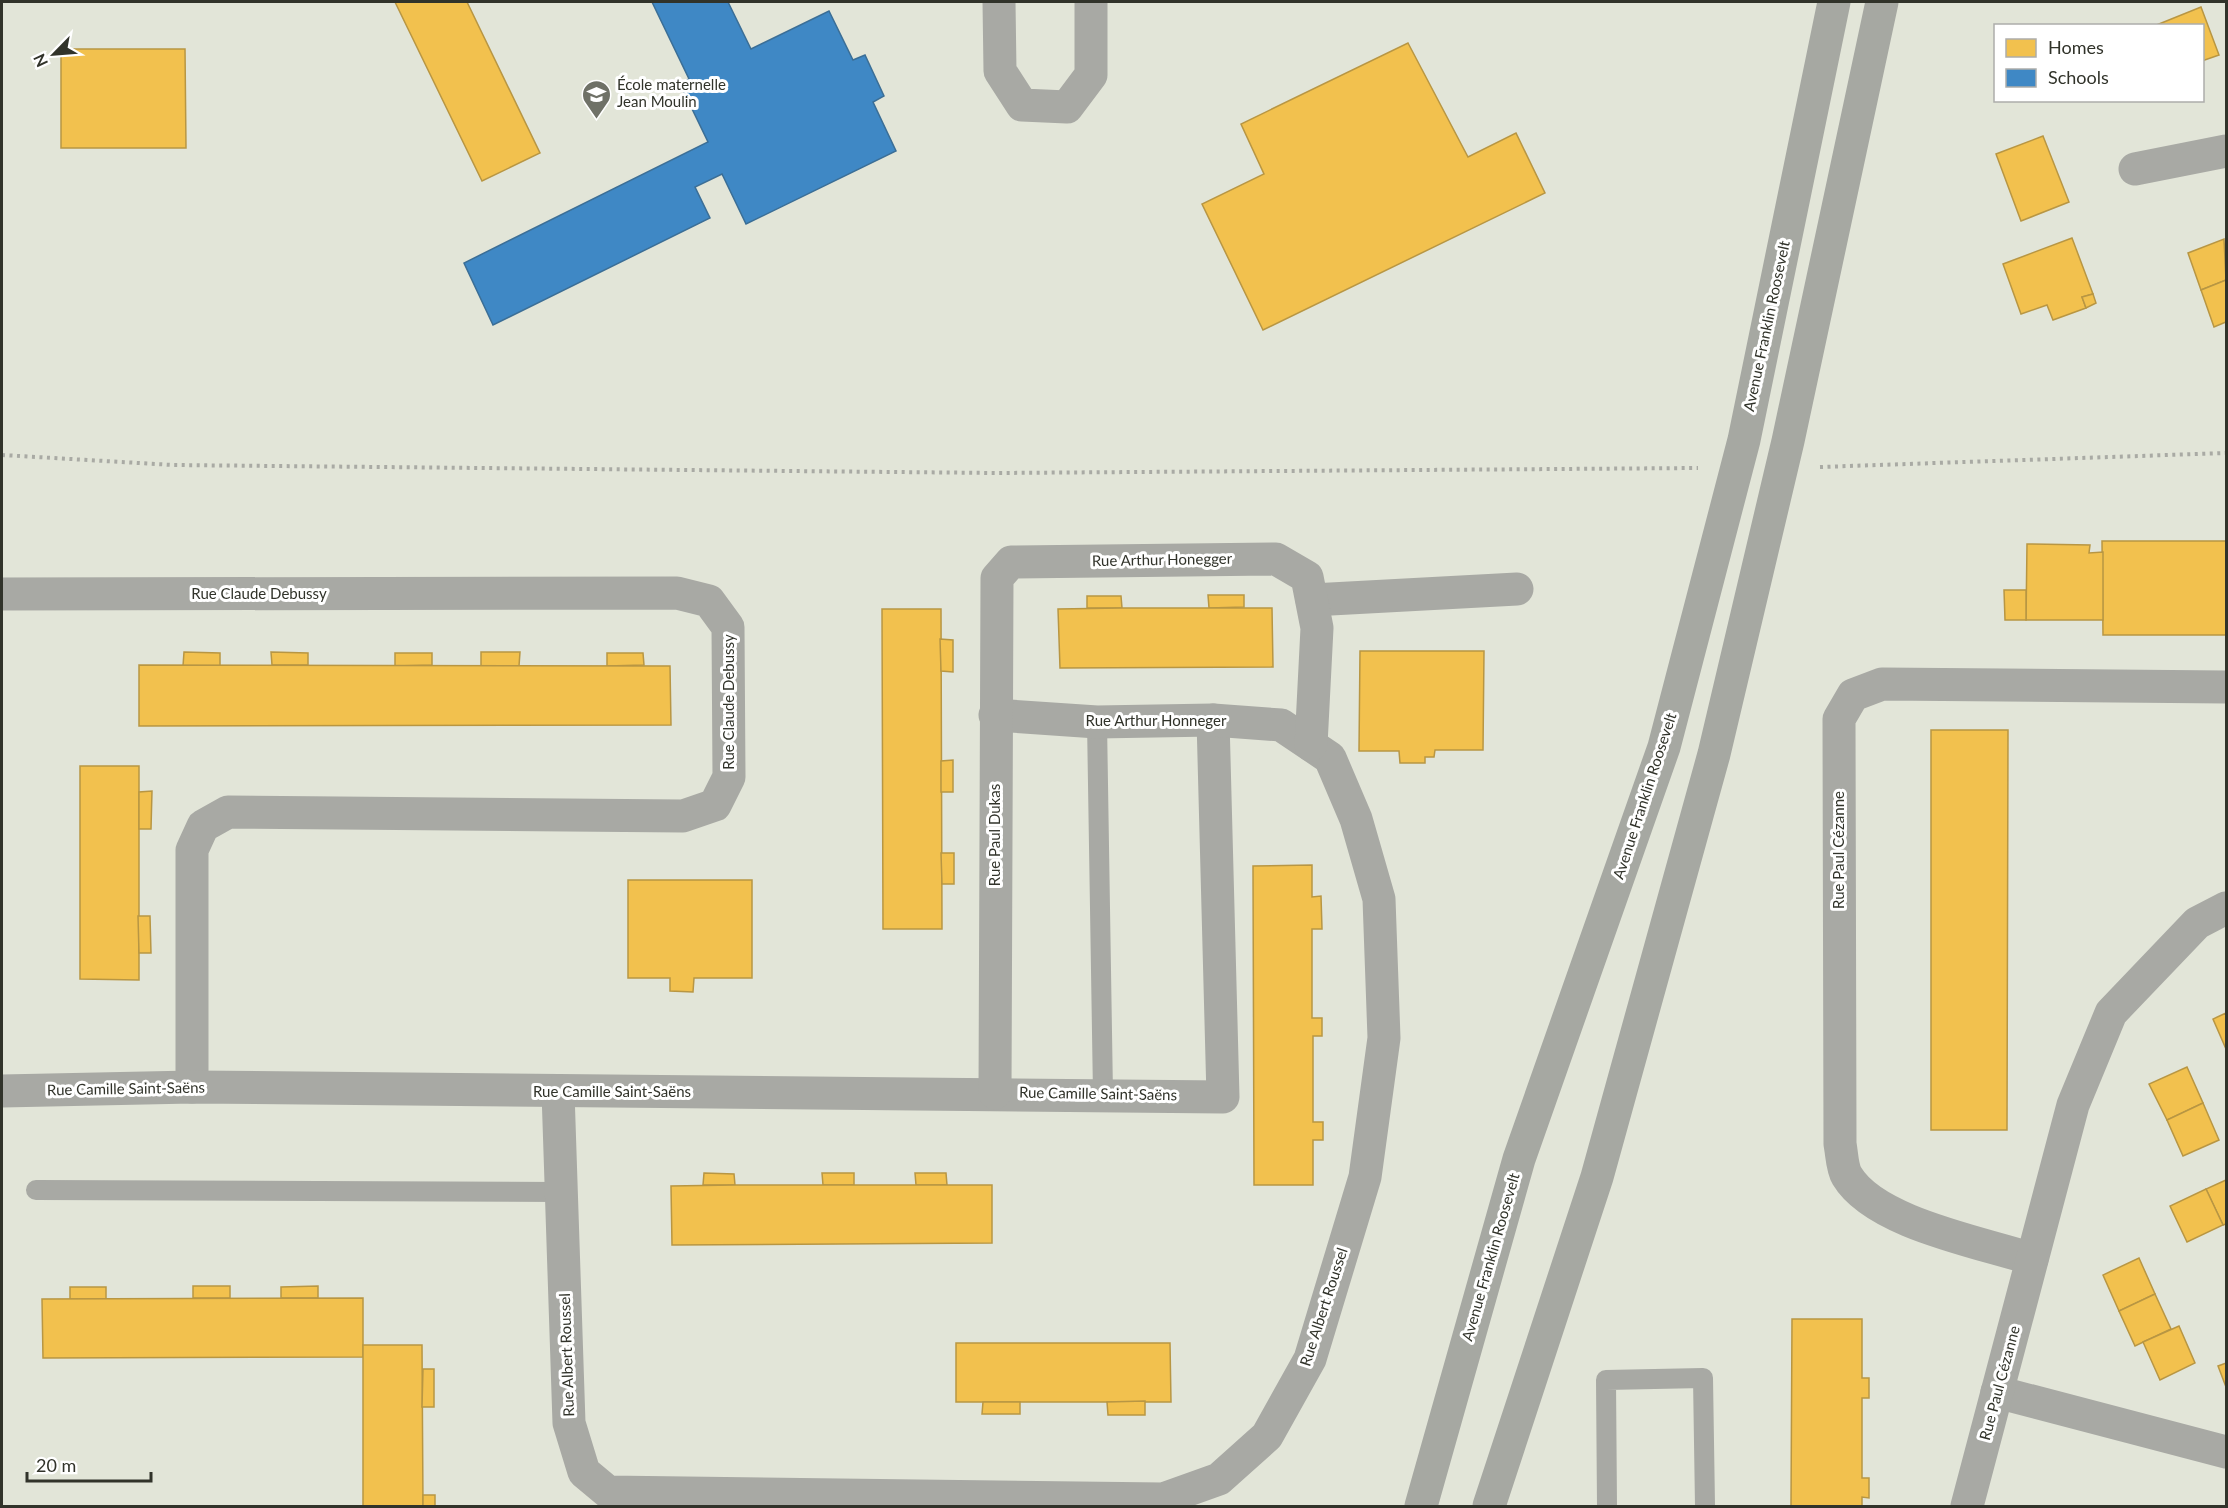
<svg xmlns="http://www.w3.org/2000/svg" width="2228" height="1508" font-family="Lato,sans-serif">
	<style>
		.homes { fill: #f2c14e; stroke: #b89643; stroke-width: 1.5 }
		.schools { fill: #3f88c5; stroke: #3b6e96; stroke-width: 1.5 }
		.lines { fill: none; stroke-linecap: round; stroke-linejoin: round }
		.path { stroke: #a9aaa4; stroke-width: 4; stroke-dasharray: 3 4.5; stroke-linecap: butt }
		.lane { stroke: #a8a9a4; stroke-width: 20 }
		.street { stroke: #a8a9a4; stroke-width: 33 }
		.secondary { stroke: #a6a8a2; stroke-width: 33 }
		.labels { text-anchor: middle; stroke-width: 6; stroke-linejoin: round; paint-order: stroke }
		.poi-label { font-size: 15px; fill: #31332a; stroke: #fff; text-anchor: start }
		.street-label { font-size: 15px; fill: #31332a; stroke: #fff }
	</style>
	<rect width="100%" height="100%" fill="#e2e5d8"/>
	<g class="homes">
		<path d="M 395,2 L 467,2 L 540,153 L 482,181 Z"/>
		<path d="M 2201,7 L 2219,55 L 2202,61 L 2202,26 L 2154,26 Z"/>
		<path d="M 1408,43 L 1468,157 L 1516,133 L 1545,193 L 1263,330 L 1202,204 L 1264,174 L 1241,124 Z"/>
		<path d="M 61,49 L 185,49 L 186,148 L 61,148 Z"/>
		<path d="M 2043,136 L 2069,202 L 2021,221 L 1996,154 Z"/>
		<path d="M 2072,238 L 2093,294 L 2082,297 L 2086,308 L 2053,320 L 2047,305 L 2021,314 L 2003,264 Z"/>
		<path d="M 2224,239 L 2226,280 L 2201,290 L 2188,253 Z"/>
		<path d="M 2226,280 L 2226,322 L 2214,327 L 2201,290 Z"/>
		<path d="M 2093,294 L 2096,303 L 2086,308 L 2082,297 Z"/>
		<path d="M 2102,541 L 2226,541 L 2226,635 L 2103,635 Z"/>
		<path d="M 2027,544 L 2090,545 L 2089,553 L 2103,552 L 2103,620 L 2026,620 Z"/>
		<path d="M 2004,590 L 2026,590 L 2026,620 L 2005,620 Z"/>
		<path d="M 1208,595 L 1244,595 L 1244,607 L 1209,608 Z"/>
		<path d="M 1087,596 L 1121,596 L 1122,608 L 1087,608 Z"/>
		<path d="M 1122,608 L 1272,608 L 1273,667 L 1060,668 L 1058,609 Z"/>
		<path d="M 882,609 L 941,609 L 942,929 L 883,929 Z"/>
		<path d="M 940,639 L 953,640 L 953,672 L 941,671 Z"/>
		<path d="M 1360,651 L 1484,651 L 1483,750 L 1435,750 L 1434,757 L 1425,757 L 1425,763 L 1400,763 L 1399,751 L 1359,751 Z"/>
		<path d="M 184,652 L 220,653 L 220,666 L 183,666 Z"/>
		<path d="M 271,652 L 308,653 L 308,665 L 272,665 Z"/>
		<path d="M 481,652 L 520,652 L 519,666 L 481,666 Z"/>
		<path d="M 395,653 L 432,653 L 432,665 L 395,666 Z"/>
		<path d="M 607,653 L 643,653 L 644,665 L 607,666 Z"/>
		<path d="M 139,665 L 670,666 L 671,725 L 139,726 Z"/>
		<path d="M 1931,730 L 2008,730 L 2007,1130 L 1931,1130 Z"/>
		<path d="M 953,760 L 953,792 L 941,792 L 941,761 Z"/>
		<path d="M 80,766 L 139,766 L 139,980 L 80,979 Z"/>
		<path d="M 152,791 L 151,829 L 139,829 L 139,792 Z"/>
		<path d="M 941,853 L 954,853 L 954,884 L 942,884 Z"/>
		<path d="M 1312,865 L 1312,897 L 1321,896 L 1322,929 L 1312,929 L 1312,1018 L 1322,1018 L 1322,1036 L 1313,1036 L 1313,1122 L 1323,1122 L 1323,1140 L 1313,1140 L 1313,1185 L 1254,1185 L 1253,866 Z"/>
		<path d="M 628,880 L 752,880 L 752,978 L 694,978 L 693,992 L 670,991 L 670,978 L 628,978 Z"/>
		<path d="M 138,916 L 150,916 L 151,953 L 139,953 Z"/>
		<path d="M 2226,1013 L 2226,1049 L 2213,1019 Z"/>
		<path d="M 2187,1067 L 2203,1103 L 2167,1120 L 2149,1084 Z"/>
		<path d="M 2203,1103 L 2219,1140 L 2183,1156 L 2167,1120 Z"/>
		<path d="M 704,1173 L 734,1174 L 735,1185 L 703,1185 Z"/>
		<path d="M 822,1173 L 854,1173 L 854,1185 L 823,1185 Z"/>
		<path d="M 915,1173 L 946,1173 L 947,1185 L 916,1185 Z"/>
		<path d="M 2226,1180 L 2226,1224 L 2223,1225 L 2206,1189 Z"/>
		<path d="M 735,1185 L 992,1185 L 992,1243 L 672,1245 L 671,1186 Z"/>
		<path d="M 2206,1189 L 2223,1225 L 2187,1242 L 2170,1206 Z"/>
		<path d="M 2139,1258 L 2155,1294 L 2119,1311 L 2103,1275 Z"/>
		<rect x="193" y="1286" width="37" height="12"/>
		<path d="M 318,1286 L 318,1298 L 281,1298 L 281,1287 Z"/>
		<rect x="70" y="1287" width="36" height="12"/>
		<path d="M 2155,1294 L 2171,1329 L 2135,1346 L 2119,1311 Z"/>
		<path d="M 363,1298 L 363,1357 L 43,1358 L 42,1299 Z"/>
		<path d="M 1792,1319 L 1862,1319 L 1862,1378 L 1869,1378 L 1869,1398 L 1862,1398 L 1862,1478 L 1869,1478 L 1869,1498 L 1862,1497 L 1862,1506 L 1791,1506 Z"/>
		<path d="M 2179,1326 L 2195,1363 L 2160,1380 L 2143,1342 Z"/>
		<path d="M 956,1343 L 1170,1343 L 1171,1402 L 956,1402 Z"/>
		<path d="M 363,1345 L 422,1345 L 423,1506 L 363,1506 Z"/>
		<path d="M 2226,1363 L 2226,1387 L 2218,1366 Z"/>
		<path d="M 423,1369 L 434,1369 L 434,1407 L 422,1407 Z"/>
		<path d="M 1145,1401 L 1145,1415 L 1108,1415 L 1107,1402 Z"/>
		<path d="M 983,1402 L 1020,1402 L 1020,1414 L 982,1414 Z"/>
		<rect x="423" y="1495" width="12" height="11"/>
	</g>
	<path class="schools" d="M 652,2 L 728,2 L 751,49 L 829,11 L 853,60 L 865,55 L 884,96 L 873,102 L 896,151 L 746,224 L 722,174 L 695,187 L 710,218 L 493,325 L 464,263 L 708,142 L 680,84 L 689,79 Z"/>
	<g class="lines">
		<g class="path">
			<path d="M 2,455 L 173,465 L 997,473 L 1698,468"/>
			<path d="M 1820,467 L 2226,453"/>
		</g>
		<g class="lane">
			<path d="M 1097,722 L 1103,1094"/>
			<path d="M 36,1190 L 561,1192"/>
			<path d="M 1607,1506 L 1606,1380 L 1703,1378 L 1705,1506"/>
		</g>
		<g class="street">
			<path d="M 999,2 L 1000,71 L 1022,105 L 1067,107 L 1091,75 L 1091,2"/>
			<path d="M 2135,169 L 2226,151"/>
			<path d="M 2,594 L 677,593 L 709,601 L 728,627 L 729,777 L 715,805 L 683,816 L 228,812 L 203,826 L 192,850 L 192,1087"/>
			<path d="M 1312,600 L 1517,589"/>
			<path d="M 2,1091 L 192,1087 L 1223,1097 L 1213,720"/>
			<path d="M 558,1092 L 569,1423 L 584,1472 L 608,1492 L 1163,1499 L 1219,1479 L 1267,1436 L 1310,1359 L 1365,1177 L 1384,1038 L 1379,899 L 1356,819 L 1330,758 L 1281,725 L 1213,720 L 1097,722 L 995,715"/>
			<path d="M 995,1093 L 997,578 L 1011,562 L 1276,559 L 1307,577 L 1317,628 L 1311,745"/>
			<path d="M 2032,1259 C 1980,1242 1875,1223 1847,1176 C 1842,1168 1842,1154 1840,1144 L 1839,719 L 1853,695 L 1882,684 L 2226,687"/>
			<path d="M 1997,1392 L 2226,1452"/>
			<path d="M 1967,1506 L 2073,1105 L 2111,1013 L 2197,923 L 2226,908"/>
		</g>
		<g class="secondary">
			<path d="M 1421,1506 L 1519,1159 L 1664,747 L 1744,440 L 1834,2"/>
			<path d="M 1489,1506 L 1597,1177 L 1714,754 L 1788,441 L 1882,2"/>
		</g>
	</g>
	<defs>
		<symbol id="school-pin" viewBox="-11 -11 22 30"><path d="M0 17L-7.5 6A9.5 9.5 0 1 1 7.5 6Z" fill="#6f7167" stroke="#fff"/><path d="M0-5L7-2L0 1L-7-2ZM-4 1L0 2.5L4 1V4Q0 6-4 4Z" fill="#fff"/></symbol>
	</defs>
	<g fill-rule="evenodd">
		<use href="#school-pin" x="580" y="78" width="33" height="45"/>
	</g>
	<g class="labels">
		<g class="poi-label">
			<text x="617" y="90">École maternelle<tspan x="617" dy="17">Jean Moulin</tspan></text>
		</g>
		<g class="street-label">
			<text transform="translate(1767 326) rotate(-78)" y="5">Avenue Franklin Roosevelt</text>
			<text transform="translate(1162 560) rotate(-1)" y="5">Rue Arthur Honegger</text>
			<text x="259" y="599">Rue Claude Debussy</text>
			<text transform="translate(729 702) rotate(-90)" y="5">Rue Claude Debussy</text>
			<text x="1156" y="726">Rue Arthur Honneger</text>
			<text transform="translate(1645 796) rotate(-72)" y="5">Avenue Franklin Roosevelt</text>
			<text transform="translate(995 835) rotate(-90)" y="5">Rue Paul Dukas</text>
			<text transform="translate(1839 850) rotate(-90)" y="5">Rue Paul Cézanne</text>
			<text transform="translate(126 1089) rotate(-1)" y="5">Rue Camille Saint-Saëns</text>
			<text x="612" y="1097">Rue Camille Saint-Saëns</text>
			<text transform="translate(1098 1094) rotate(1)" y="5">Rue Camille Saint-Saëns</text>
			<text transform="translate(1491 1257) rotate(-74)" y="5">Avenue Franklin Roosevelt</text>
			<text transform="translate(1324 1307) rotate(-72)" y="5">Rue Albert Roussel</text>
			<text transform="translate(567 1355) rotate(-92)" y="5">Rue Albert Roussel</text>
			<text transform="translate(2000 1383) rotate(-75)" y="5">Rue Paul Cézanne</text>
		</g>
	</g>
	<rect width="2228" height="1508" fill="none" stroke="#31332a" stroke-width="6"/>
	<rect x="1994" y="24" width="210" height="78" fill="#ffffff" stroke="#adadaa" stroke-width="1.5"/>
	<rect x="2006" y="39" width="30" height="18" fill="#f2c14e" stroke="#adadaa" stroke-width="1.5"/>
	<text x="2048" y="54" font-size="18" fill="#31332a">Homes</text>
	<rect x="2006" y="69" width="30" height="18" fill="#3f88c5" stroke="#adadaa" stroke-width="1.5"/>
	<text x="2048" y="84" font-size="18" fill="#31332a">Schools</text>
	<g transform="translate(54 54) rotate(245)" stroke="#ffffff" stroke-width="4.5" paint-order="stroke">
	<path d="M0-4.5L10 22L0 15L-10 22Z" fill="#31332a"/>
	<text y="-9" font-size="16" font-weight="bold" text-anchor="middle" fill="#31332a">N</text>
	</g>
	<path d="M27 1472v9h124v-9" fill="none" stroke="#31332a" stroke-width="3"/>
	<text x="36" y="1472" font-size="18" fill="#31332a" stroke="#ffffff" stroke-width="4.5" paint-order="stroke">20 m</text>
</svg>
